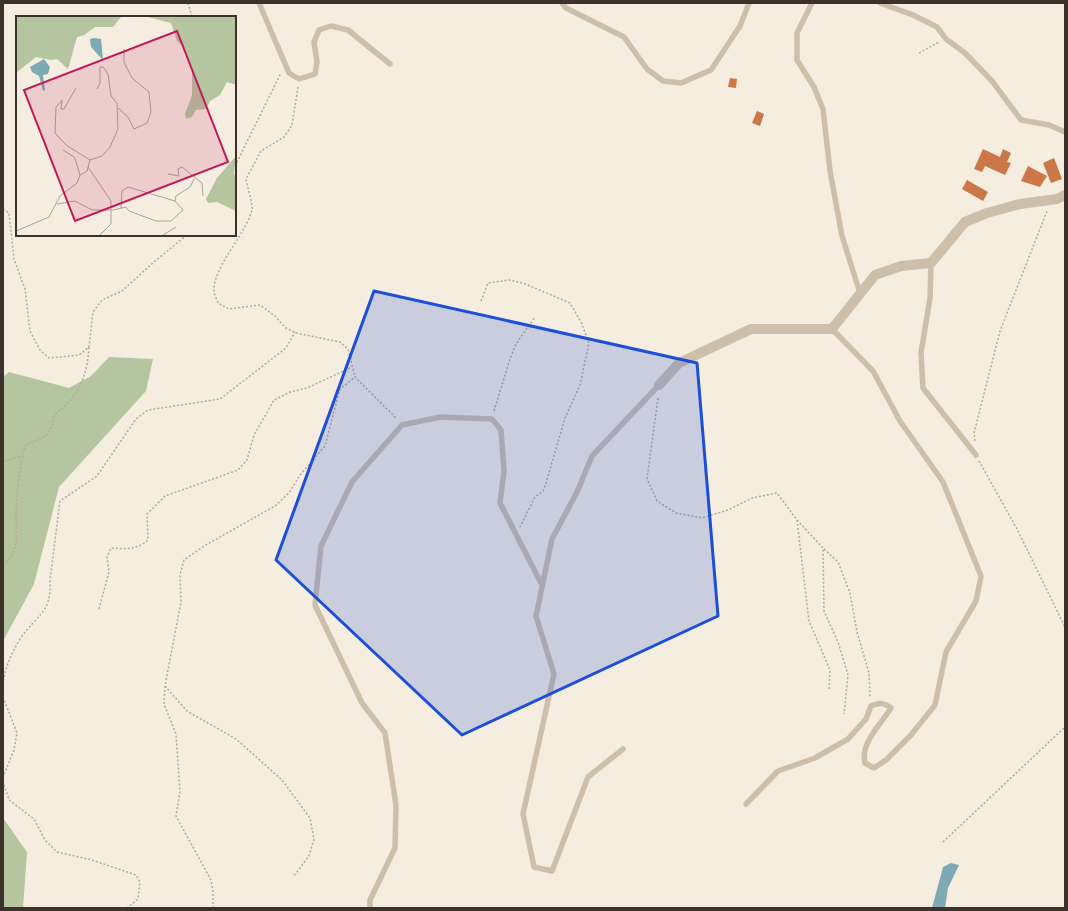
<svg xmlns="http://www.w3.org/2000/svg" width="1068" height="911" font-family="'DM Sans',sans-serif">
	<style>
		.green { fill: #b4c59f }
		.water { fill: #7eabb3 }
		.building { fill: #cb7748 }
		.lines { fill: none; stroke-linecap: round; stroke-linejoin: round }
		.path { stroke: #baa995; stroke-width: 1.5; stroke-dasharray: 2 2; stroke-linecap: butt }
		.lane { stroke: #cebfab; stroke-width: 5.5 }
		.street { stroke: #cebfab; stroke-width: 10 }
		.marked { fill: #1d4ed8; fill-opacity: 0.2; stroke: #1d4ed8; stroke-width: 3; stroke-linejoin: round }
		.inset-road { fill: none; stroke: #aaa298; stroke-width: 1 }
		.view { fill: #c2185b; fill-opacity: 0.15; stroke: #c2185b; stroke-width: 2 }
		.inset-edge { fill: none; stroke: #3b322b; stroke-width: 2 }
	</style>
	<rect width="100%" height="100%" fill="#f4ede0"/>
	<g class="green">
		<path d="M 109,357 L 153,359 L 146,391 L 59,487 L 34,584 L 3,641 L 3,377 L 9,372 L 69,388 L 91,376 Z"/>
		<path d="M 3,818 L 27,852 L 23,908 L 3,908 Z"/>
	</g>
	<path class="water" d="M 951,863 L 959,865 L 948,888 L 945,908 L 932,908 L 943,867 Z"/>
	<g class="building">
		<path d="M 730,78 L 737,79 L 736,88 L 728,87 Z"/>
		<path d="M 757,111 L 764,114 L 760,126 L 752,123 Z"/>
		<path d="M 983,149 L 1000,157 L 1003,149 L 1011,153 L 1007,162 L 1011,163 L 1005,175 L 985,166 L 982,172 L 974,169 Z"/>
		<path d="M 1054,158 L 1062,179 L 1051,183 L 1043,163 Z"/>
		<path d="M 1028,166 L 1047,176 L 1040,187 L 1021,181 Z"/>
		<path d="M 967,180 L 988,192 L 983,201 L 962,189 Z"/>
	</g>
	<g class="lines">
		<g class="path">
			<path d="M 188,3 L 192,17"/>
			<path d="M 919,53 L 939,42"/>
			<path d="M 298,87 L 292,125 L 284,137 L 261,151 L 246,179 C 247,186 253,204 252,210 C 246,234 213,267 214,291 C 214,295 217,299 218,303 L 229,309 L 260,305 L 275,316 L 286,328 L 296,333 L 340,342 L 348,349 L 355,377 L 397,419"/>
			<path d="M 235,166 L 281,73"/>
			<path d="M 3,209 L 9,213 L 14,259 L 25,289 L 30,331 L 40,350 L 49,358 L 79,355 L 89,347 L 93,312 L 102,300 L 122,291 L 155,261 L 187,235"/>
			<path d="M 481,301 L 488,283 L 509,280 L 523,283 L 570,303 L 581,322 L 589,343 L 580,385 L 565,418 L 546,483 L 543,491 L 535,497 L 520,527"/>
			<path d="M 658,398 L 647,479 L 657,501 L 676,513 L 702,518 L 728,510 L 752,498 L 777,493 L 797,520 L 809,621 L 830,670 L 829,690"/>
			<path d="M 494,411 L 510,359 L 516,344 L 535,317"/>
			<path d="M 975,441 L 974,433 L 1000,331 L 1047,211"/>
			<path d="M 979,461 L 1017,529 L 1065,627"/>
			<path d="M 3,462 L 22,456"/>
			<path d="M 797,520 L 823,548 L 824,611 L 838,642 L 848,675 L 844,714"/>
			<path d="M 824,549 L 838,562 L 850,593 L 857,632 L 869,673 L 870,698"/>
			<path d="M 3,565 C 22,552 15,529 16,511 C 17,494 20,459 26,444 C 45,438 52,436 54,415 C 79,397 87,377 89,347"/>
			<path d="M 99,609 L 109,572 L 107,557 L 111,548 C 126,549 137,550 148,540 L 147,514 L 165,496 L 238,470 L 247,460 L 254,435 L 274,400 L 290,392 L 307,388 L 352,367"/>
			<path d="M 3,685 C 5,667 11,654 20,639 C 36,615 52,614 50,580 L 60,501 L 97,476 L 136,419 L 148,410 L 220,399 L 286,348 L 295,332"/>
			<path d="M 165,686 L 187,711 L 236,739 L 282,780 L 310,818 L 314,839 L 309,856 L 293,877"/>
			<path d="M 3,697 L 17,733 L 14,750 L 3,777"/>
			<path d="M 3,781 L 9,800 L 34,819 L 45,840 L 57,852 L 92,860 L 136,875 L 140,882 L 138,899 L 127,908"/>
			<path d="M 943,842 L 1065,727"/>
			<path d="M 213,908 L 213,892 L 211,880 L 176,816 L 180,792 L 176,734 L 164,704 L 165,686 L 181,602 L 180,575 L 184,560 L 204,546 L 275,506 L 289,493 L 300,475 L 325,446 L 340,389 L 355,377"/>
		</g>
		<g class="lane">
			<path d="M 259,3 L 289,73 L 299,79 L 315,74 L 317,62 L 314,42 L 319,30 L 331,26 L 348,30 L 390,64"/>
			<path d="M 562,3 L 566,8 L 624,37 L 647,69 L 663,81 L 681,83 L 711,70 L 740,26 L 749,3"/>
			<path d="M 812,3 L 797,33 L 797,60 L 814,87 L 823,109 L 830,171 L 842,236 L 860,293"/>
			<path d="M 880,3 L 913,15 L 937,27 L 946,39 L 965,53 L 992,81 L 1021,120 L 1049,125 L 1065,132"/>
			<path d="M 931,263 L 930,298 L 921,353 L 923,388 L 976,455"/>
			<path d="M 623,749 L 588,777 L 552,871 L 534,867 L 523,814 L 554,674 L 536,616 L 552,539 L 577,492 L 592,456 L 659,385"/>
			<path d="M 746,804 L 778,771 L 815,758 L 848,739 L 866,719 L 871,706 C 879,703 883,702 891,708 C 881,724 860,743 865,763 L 874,768 L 886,760 L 911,735 L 935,705 L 946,652 L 976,601 L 981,576 L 943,482 L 900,421 L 873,371 L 832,329"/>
			<path d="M 370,908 L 370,900 L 395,848 L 396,805 L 385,733 L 362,703 L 315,605 L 321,546 L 352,482 L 402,425 L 440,417 L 492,419 L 501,430 L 504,471 L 500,503 L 542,585"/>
		</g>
		<path class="street" d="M 659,385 L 679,363 L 751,329 L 832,329 L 875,275 L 901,266 L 931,263 L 965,222 L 987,213 L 1020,204 L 1057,199 L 1065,195"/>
	</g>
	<path class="marked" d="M 374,291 L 697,363 L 718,616 L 462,735 L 276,560 Z"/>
	<g transform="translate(16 16)">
		<rect width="220" height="220" fill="#f4ede0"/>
		<path d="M 0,1 L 105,1 L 97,11 L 79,11 L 68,19 L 61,21 L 52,53 L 41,43 L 35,44 L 20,41 L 0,57 ZM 132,1 L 220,1 L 220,69 L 211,66 L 204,79 L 194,85 L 190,93 L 180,94 L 176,101 L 170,103 L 169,98 L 176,79 L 176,51 L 167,30 L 161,25 L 155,7 ZM 220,140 L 218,158 L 220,161 L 220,195 L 201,186 L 192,187 L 190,183 L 201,162 Z" fill="#b4c59f"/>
		<path d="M 78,22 L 85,23 L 87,44 L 75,31 L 74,23 ZM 28,43 L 34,51 L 32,58 L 27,59 L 29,74 L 27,75 L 23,60 L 16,56 L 14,51 Z" fill="#7eabb3"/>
		<path class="inset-road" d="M 60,72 L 48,93 L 45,93 L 46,84 L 40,91 L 39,117 L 50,129 L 74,144M 102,92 L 112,101 L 118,113 L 131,107 L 135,96 L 133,76 L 116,62 L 108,46 L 108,33M 72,151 L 95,185 L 95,208 L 84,219M 152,158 L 163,160 L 162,153 L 166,151 L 186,167 L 187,180M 64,159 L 71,155 L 74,144 L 86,140 L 94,131 L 102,113 L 101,87 L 95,80 L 92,58 L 87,51 L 84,51 L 84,67 L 81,73M 159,185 L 160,180 L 174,171 L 178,163M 41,188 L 59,185 L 76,194 L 97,194 L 110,191 L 113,195 L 140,205 L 155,205 L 167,194 L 159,185 L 112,171 L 106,175 L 105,192M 0,215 L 33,201 L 44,180 L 61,167 L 64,159 L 60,146 L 58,141 L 47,134M 147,219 L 160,211"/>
		<path class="view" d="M 161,15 L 212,146 L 59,205 L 8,74 Z"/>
		<rect width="220" height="220" class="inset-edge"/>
	</g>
	<rect width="1068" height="911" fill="none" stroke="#3b322b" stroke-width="8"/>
</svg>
